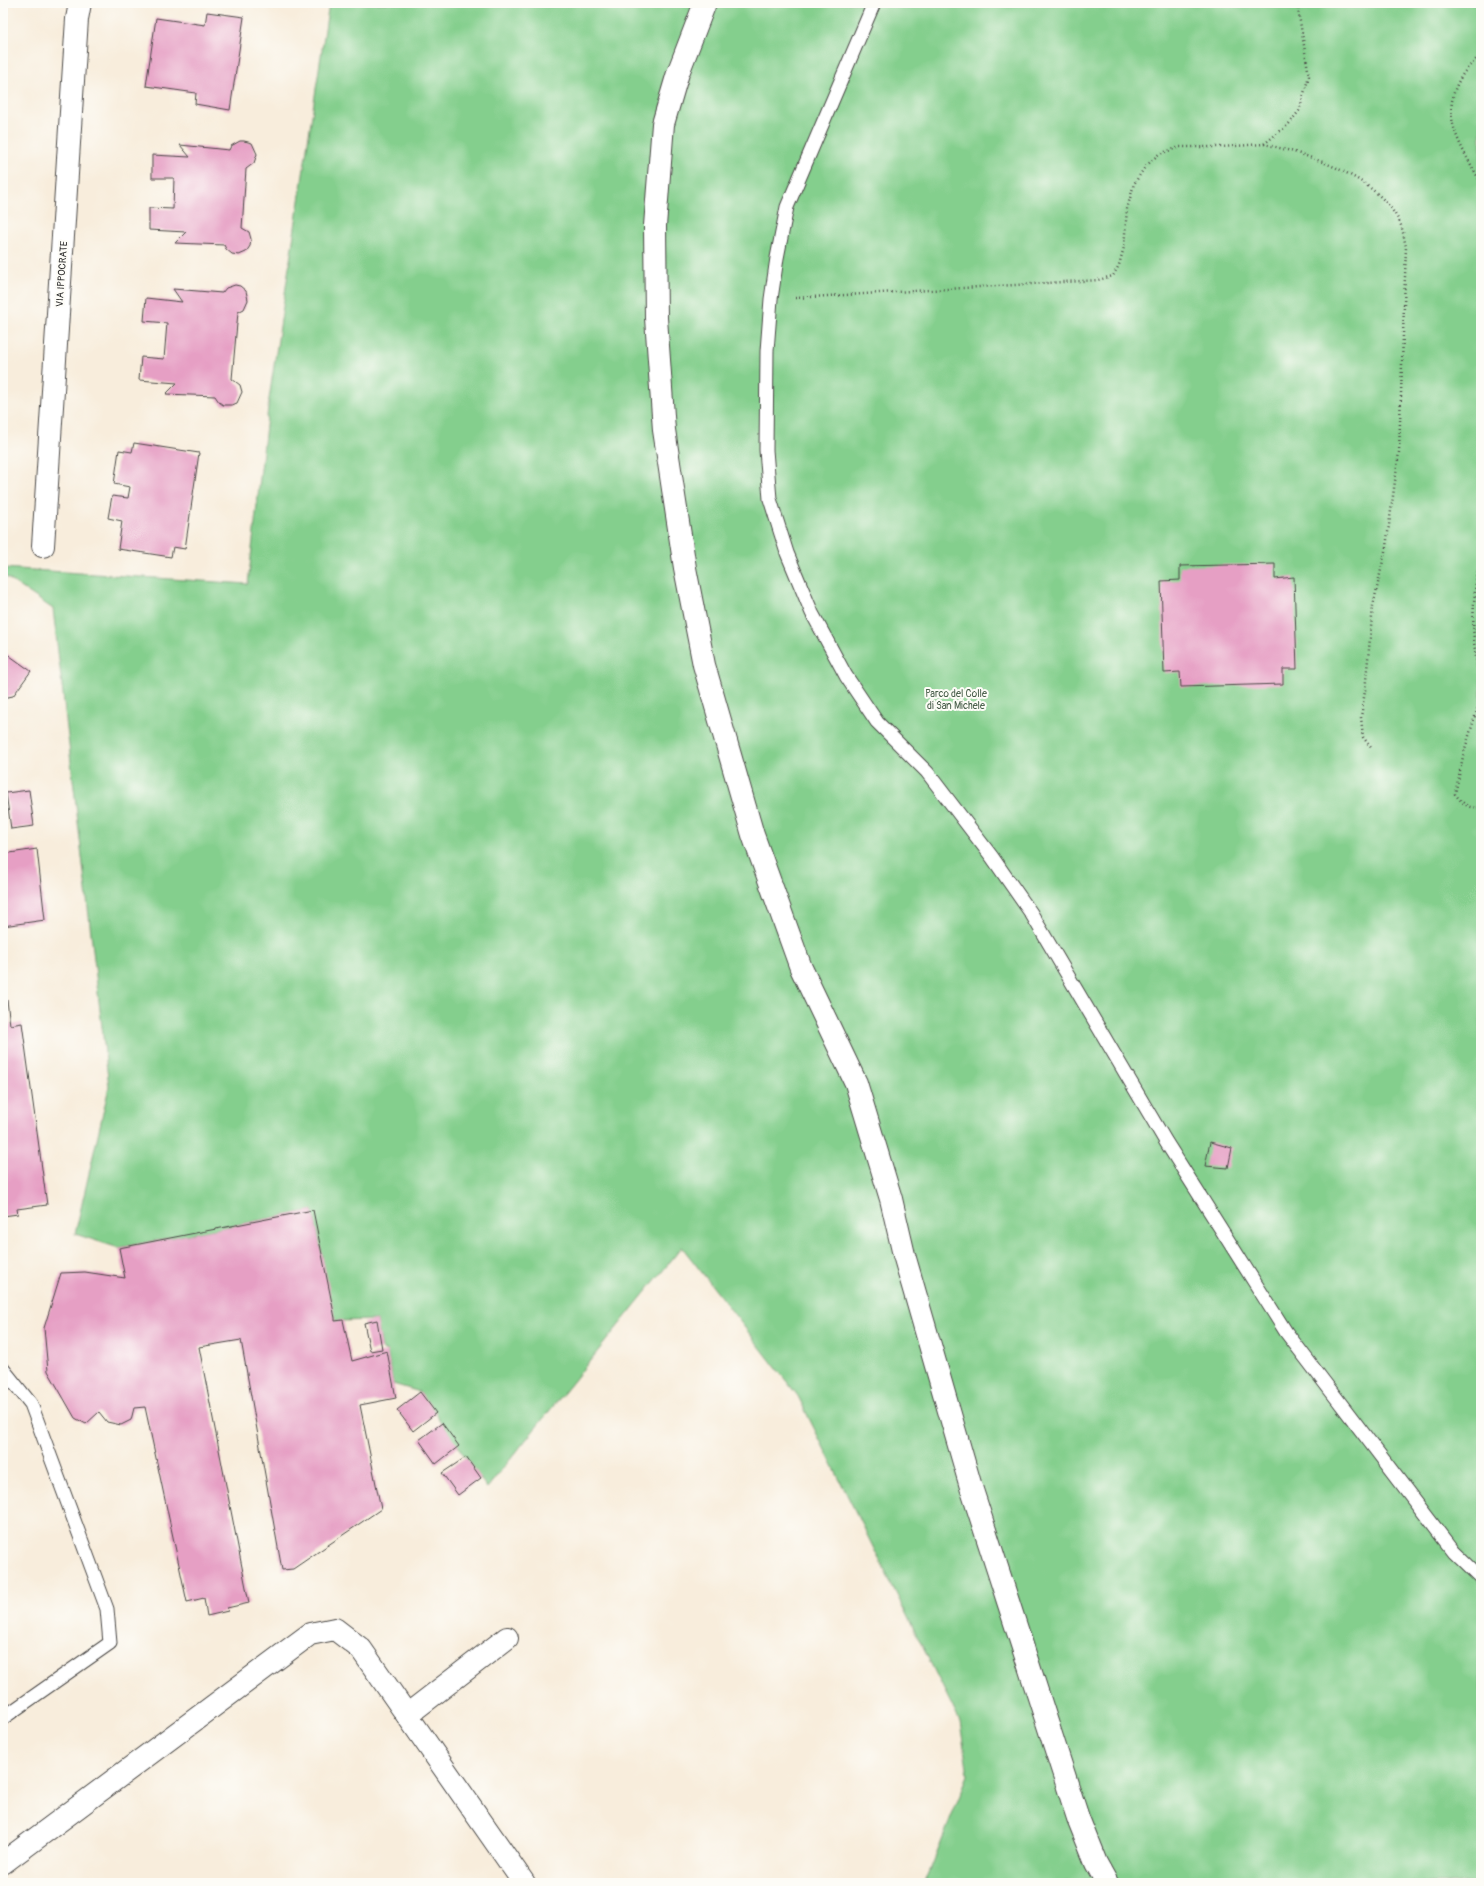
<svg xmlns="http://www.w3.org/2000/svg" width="1484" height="1886" font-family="Pangolin,sans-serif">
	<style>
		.green { fill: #84cf8d; stroke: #587d5c }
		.building { fill: #e69fc4 }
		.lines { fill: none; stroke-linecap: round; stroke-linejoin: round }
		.lane-casing { stroke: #4a4846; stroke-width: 15 }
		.street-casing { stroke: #4a4846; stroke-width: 24 }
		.path { stroke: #4a4846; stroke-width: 2.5; stroke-dasharray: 1 3; stroke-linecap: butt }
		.lane { stroke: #fff; stroke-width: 13 }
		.street { stroke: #fff; stroke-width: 22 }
		.labels { text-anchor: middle; stroke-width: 4; stroke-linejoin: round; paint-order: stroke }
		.street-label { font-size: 10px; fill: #2b2b2b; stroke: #fdfcf7 }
		.park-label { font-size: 10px; fill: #465c48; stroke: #fdfcf7 }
	</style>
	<rect width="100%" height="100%" fill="#fdfcf7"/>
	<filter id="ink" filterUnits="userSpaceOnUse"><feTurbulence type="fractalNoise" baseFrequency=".025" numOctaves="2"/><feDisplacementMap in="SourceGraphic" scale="8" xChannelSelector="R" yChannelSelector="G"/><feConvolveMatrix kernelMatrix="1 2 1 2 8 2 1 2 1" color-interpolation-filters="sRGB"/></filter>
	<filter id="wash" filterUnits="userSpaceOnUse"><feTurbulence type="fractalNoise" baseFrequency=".012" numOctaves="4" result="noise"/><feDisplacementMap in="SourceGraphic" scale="16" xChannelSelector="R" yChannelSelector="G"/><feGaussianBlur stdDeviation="0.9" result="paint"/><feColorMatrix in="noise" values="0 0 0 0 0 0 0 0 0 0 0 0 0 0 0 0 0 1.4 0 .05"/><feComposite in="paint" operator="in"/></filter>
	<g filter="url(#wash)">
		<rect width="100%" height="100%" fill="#f8eddc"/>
		<path class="green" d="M 329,3 L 1481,3 L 1481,1883 L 925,1883 L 968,1775 L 960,1722 L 798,1396 L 682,1247 L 487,1488 L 420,1392 L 393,1384 L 387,1351 L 382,1349 L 377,1320 L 335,1321 L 313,1210 L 119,1248 L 75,1234 L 109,1087 L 53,609 L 3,575 L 3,568 L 248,584 L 269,399 Z"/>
		<g id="blocks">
			<g class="building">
				<path d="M 207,12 L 244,17 L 230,110 L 195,104 L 196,93 L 146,86 L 156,18 L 205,25 Z"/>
				<path d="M 240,141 L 244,141 L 252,143 L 257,154 L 254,163 L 246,169 L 242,228 L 249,232 L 251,239 L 250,246 L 246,252 L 239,255 L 232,254 L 226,249 L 224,245 L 175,243 L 186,232 L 149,230 L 149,208 L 173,209 L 174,178 L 152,178 L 152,155 L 190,157 L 180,145 L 229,150 L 231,146 Z"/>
				<path d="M 235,285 L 240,286 L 246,291 L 248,300 L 244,309 L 238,312 L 232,379 L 240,385 L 242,392 L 237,403 L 232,405 L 223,405 L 219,402 L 215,396 L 166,394 L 177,383 L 139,380 L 141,357 L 164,359 L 167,323 L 144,321 L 146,298 L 182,302 L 173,289 L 222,293 L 226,288 Z"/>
				<path d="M 134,443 L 199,453 L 185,549 L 173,547 L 171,557 L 118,549 L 122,521 L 108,518 L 112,496 L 128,498 L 130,487 L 114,484 L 119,450 L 132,452 Z"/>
				<path d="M 1275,564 L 1275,579 L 1294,577 L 1297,669 L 1283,669 L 1283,684 L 1181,687 L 1180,672 L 1164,673 L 1161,581 L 1180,580 L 1180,566 Z"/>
				<path d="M 3,651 L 31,671 L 13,696 L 3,698 Z"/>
				<path d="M 29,790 L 34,826 L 11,829 L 6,793 Z"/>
				<path d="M 37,849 L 45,920 L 3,926 L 3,854 Z"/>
				<path d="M 3,1000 L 7,1000 L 10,1025 L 22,1023 L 47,1205 L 17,1209 L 18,1214 L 3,1216 Z"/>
				<path d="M 1210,1142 L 1232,1148 L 1228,1168 L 1205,1166 Z"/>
				<path d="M 313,1210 L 335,1318 L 335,1321 L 343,1320 L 352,1361 L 387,1351 L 396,1398 L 360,1405 L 381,1509 L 293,1569 L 282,1570 L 241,1340 L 199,1347 L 249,1603 L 227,1608 L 228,1611 L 207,1616 L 204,1598 L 187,1602 L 145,1407 L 134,1408 L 131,1420 L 121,1425 L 107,1422 L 99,1412 L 86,1424 L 75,1418 L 48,1371 L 44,1328 L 61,1273 L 85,1272 L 125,1278 L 119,1248 Z"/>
				<path d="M 377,1320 L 382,1349 L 370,1351 L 364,1323 Z"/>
				<path d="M 420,1392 L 436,1413 L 413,1431 L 397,1410 Z"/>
				<path d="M 442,1423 L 459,1446 L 436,1464 L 419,1440 Z"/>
				<path d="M 466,1457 L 481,1478 L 458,1495 L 442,1473 Z"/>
			</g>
		</g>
	</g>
	<g filter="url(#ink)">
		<use href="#blocks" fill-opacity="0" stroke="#4a4846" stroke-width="1"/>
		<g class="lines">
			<defs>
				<g id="lane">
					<path d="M 874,3 L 787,207 L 777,258 L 771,299 L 767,351 L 766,450 L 770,499 L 787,553 L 812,613 L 846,676 L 877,722 L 927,772 L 992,857 L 1031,913 L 1166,1142 L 1286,1332 L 1453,1551 L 1481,1578"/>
					<path d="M 3,1369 L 31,1404 L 107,1609 L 110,1643 L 3,1718"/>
				</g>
				<g id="street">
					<path d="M 705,3 L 678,73 L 663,124 L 655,226 L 656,318 L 664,430 L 685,568 L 704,665 L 753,835 L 801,968 L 856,1083 L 891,1199 L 904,1255 L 971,1487 L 1078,1818 L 1096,1863 L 1107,1883"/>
					<path d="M 43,546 L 77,19 L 80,3"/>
					<path d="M 407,1715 L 507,1638"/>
					<path d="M 3,1863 L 310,1634 L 335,1629 L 361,1649 L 524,1883"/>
				</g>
			</defs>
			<use href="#lane" class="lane-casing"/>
			<use href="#street" class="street-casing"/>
			<g class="path">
				<path d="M 1478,3 L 1481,5"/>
				<path d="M 1481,53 C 1476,61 1468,66 1463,74 C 1436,115 1462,147 1481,183"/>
				<path d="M 1264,144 C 1310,155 1376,176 1399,221 C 1403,228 1404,239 1406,247 L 1399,452 L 1386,547 L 1373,606 L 1365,691 L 1361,717 L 1363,737 L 1372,749"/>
				<path d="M 795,298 L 1098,280 L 1113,276 L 1119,265 L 1124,247 L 1127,209 L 1134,184 L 1145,167 L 1159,154 L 1180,147 L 1221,147 L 1264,144 L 1288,125 L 1299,111 L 1309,76 L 1297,3"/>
				<path d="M 1481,570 L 1477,573 C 1472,613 1471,643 1481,682"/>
				<path d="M 1481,697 L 1464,752 L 1455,794 C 1462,803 1469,810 1481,807"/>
			</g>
			<use href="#lane" class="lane"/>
			<use href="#street" class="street"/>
		</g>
	</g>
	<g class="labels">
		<g class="street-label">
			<text transform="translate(61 274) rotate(-86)" y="4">VIA IPPOCRATE</text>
		</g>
		<g class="park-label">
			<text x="956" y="697">Parco del Colle<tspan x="956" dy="12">di San Michele</tspan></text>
		</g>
	</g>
	<rect width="1484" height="1886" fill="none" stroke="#fdfcf7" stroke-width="16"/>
</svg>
